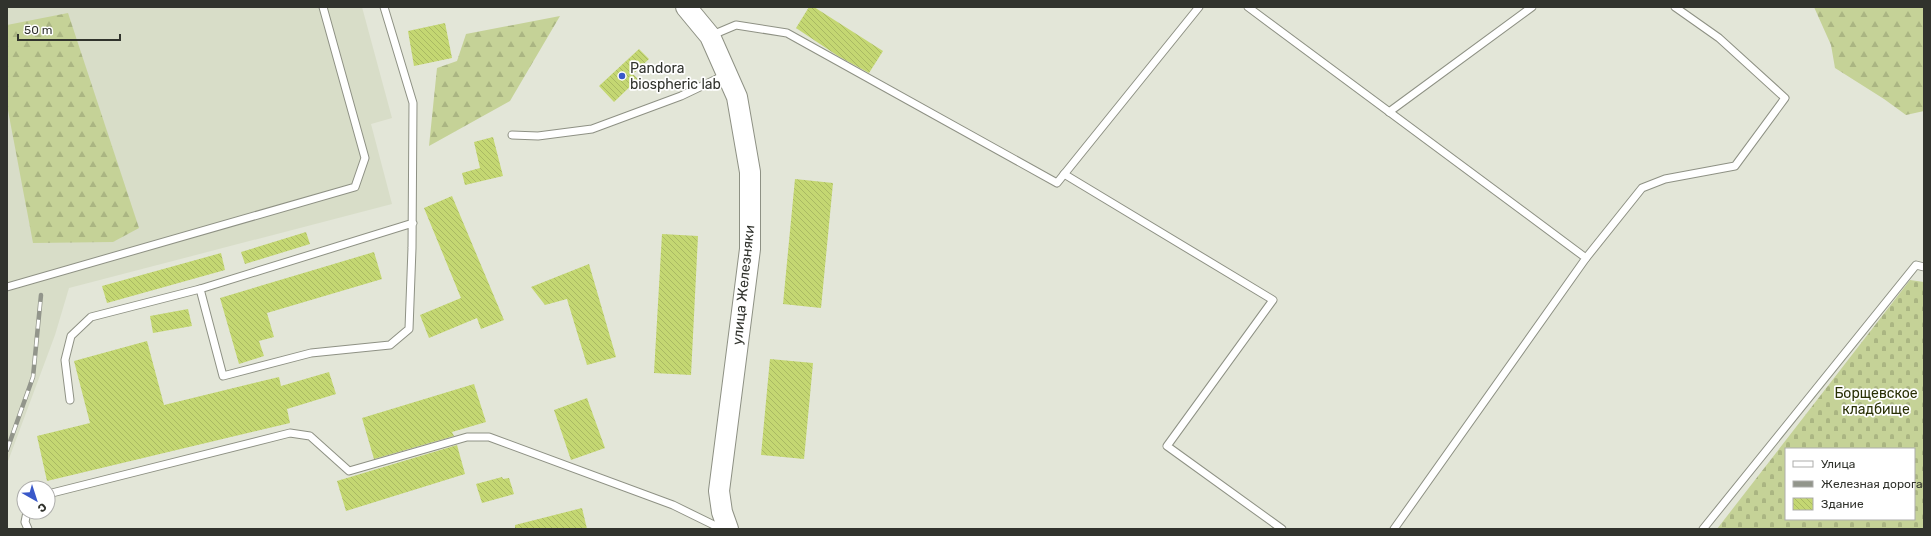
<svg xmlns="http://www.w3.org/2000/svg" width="1931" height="536" font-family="Rubik,sans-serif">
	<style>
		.built { fill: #d8ddc8 }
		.forest { fill: url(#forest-firs) }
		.cemetery { fill: url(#cemetery-stones); fill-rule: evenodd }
		.building { fill: url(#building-back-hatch) }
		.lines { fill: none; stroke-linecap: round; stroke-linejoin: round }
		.lane-casing { stroke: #8e9184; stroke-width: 9 }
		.secondary-casing { stroke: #8e9184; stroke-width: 22 }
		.lane { stroke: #fff; stroke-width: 7 }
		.secondary { stroke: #fff; stroke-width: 20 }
		.rail-casing { stroke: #92958b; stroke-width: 4.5 }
		.rail { stroke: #fff; stroke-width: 3; stroke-dasharray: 9; stroke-linecap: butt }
		.poi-dot { fill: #3958c9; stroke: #fff; stroke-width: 1.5 }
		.labels { text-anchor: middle; stroke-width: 3.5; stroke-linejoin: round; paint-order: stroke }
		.poi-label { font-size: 14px; fill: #31332d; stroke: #fff; text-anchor: start }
		.street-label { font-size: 14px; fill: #31332d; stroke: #fff }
		.park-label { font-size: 14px; fill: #293004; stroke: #fff }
	</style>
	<defs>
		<pattern id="forest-firs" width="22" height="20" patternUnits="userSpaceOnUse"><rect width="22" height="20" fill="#c5d297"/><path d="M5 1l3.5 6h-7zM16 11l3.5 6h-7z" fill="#aab582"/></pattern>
		<pattern id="cemetery-stones" width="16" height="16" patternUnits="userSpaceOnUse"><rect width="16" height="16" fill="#c5d297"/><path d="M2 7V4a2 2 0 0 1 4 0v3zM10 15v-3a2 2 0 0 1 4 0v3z" fill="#aab582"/></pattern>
		<pattern id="building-back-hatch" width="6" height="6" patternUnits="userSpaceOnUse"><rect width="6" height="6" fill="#c4d772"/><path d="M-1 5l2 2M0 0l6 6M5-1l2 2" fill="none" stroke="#a9b963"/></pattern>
	</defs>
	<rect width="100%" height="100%" fill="#e3e6d8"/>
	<path class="built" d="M 7,7 L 362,7 L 392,118 L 371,124 L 392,204 L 69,288 L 55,335 L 7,464 Z"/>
	<g class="forest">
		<path d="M 1814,7 L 1924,7 L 1924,111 L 1906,115 L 1884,99 L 1835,68 L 1831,45 Z"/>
		<path d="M 68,13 L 139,228 L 113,242 L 33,243 L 7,105 L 7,25 Z"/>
		<path d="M 560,16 L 510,101 L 429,146 L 437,68 L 457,61 L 466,34 Z"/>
	</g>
	<path class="cemetery" d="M 1910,280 L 1924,282 L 1924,529 L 1717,529 ZM 1786,449 L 1914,449 L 1914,519 L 1786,519 Z"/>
	<g class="building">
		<path d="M 809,7 L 814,7 L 883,51 L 869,73 L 838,56 L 796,28 Z"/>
		<path d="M 445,23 L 452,58 L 414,66 L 408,31 Z"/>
		<path d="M 639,49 L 649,59 L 633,74 L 638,79 L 614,102 L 599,86 Z"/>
		<path d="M 493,137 L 503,176 L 465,185 L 462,173 L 480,168 L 474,142 Z"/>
		<path d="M 795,179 L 833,183 L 821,308 L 783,304 Z"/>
		<path d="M 452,196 L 504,320 L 481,329 L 477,318 L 429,338 L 420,315 L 461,298 L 424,208 Z"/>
		<path d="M 306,232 L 310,244 L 245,264 L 241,252 Z"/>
		<path d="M 662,234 L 698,236 L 691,375 L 654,373 Z"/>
		<path d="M 374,252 L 382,279 L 267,313 L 274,337 L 259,341 L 264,356 L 239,364 L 220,298 Z"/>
		<path d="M 221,253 L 225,270 L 107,303 L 102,286 Z"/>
		<path d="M 589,264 L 616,357 L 587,365 L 567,299 L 545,305 L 531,287 Z"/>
		<path d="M 188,309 L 192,326 L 153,333 L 150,316 Z"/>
		<path d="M 147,341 L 164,405 L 279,377 L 281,386 L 329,372 L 336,394 L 287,409 L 290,423 L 47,481 L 37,436 L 90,423 L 74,361 Z"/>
		<path d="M 770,359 L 813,363 L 804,459 L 761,455 Z"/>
		<path d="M 474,384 L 486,422 L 452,432 L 454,436 L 374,459 L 362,418 Z"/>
		<path d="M 587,398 L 605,448 L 571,460 L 554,410 Z"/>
		<path d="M 457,445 L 465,474 L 346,511 L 337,481 Z"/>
		<path d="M 502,477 L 503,479 L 509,478 L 514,494 L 482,503 L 476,484 Z"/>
		<path d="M 582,508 L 587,529 L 515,529 L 515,525 Z"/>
	</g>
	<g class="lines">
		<defs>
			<g id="lane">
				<path d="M 384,7 L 413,103 L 412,248 L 409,329 L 390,345 L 311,353 L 223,376 L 200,289 L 413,223"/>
				<path d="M 1248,7 L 1586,258 L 1394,529"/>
				<path d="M 710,36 L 736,25 L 787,33 L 1057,183 L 1199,7"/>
				<path d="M 1389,112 L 1532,7"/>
				<path d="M 512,135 L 538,136 L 592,129 L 681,96 L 725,75"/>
				<path d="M 1064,174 L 1273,300 L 1167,446 L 1282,529"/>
				<path d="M 1586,258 L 1642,188 L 1665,179 L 1735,166 L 1785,98 L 1719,38 L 1675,7"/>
				<path d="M 7,287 L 355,187 L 365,158 L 323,7"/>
				<path d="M 70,400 L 65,360 L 71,336 L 91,317 L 200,289"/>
				<path d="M 48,494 L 290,433 L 310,436 L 349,471 L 467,437 L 489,437 L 673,505 L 722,529"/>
				<path d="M 27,512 L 25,522 L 28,529"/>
				<path d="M 1703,529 L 1916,265 L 1924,267"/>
			</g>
			<path id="secondary" d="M 686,7 L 710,36 L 737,97 L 750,172 L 750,249 L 719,491 L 722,512 L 728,529"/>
		</defs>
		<use href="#lane" class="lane-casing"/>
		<use href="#secondary" class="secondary-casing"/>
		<use href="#lane" class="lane"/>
		<use href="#secondary" class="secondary"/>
		<defs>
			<path id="rail" d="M 7,450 L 33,377 L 41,295"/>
		</defs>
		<use href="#rail" class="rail-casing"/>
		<use href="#rail" class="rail"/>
	</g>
	<circle class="poi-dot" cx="622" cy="76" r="4"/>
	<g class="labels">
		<g class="poi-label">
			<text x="630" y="73">Pandora<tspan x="630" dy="16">biospheric lab</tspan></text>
		</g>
		<g class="street-label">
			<text transform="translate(743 285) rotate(-84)" y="5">улица Железняки</text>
		</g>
		<g class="park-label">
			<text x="1876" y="398">Борщевское<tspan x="1876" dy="16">кладбище</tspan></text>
		</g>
	</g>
	<rect width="1931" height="536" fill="none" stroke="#31332d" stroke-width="16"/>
	<rect x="1785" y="448" width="130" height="72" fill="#ffffff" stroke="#adadab"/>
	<rect x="1793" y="461" width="20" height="6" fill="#ffffff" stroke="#adadab"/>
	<text x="1821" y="468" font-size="12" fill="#31332d">Улица</text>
	<rect x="1793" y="481" width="20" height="6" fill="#92958b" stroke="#adadab"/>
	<text x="1821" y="488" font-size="12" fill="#31332d">Железная дорога</text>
	<rect x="1793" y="498" width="20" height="12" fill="url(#building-back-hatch)" stroke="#adadab"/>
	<text x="1821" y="508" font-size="12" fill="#31332d">Здание</text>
	<g transform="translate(36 500) rotate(141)"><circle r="19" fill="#ffffff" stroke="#adadab"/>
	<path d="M0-3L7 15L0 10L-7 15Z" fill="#3958c9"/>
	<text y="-6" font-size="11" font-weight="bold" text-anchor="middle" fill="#31332d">С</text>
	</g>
	<path d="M18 34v6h102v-6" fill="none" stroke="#31332d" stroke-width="2"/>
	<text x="24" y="34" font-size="12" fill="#31332d" stroke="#ffffff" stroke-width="3" paint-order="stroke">50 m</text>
</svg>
